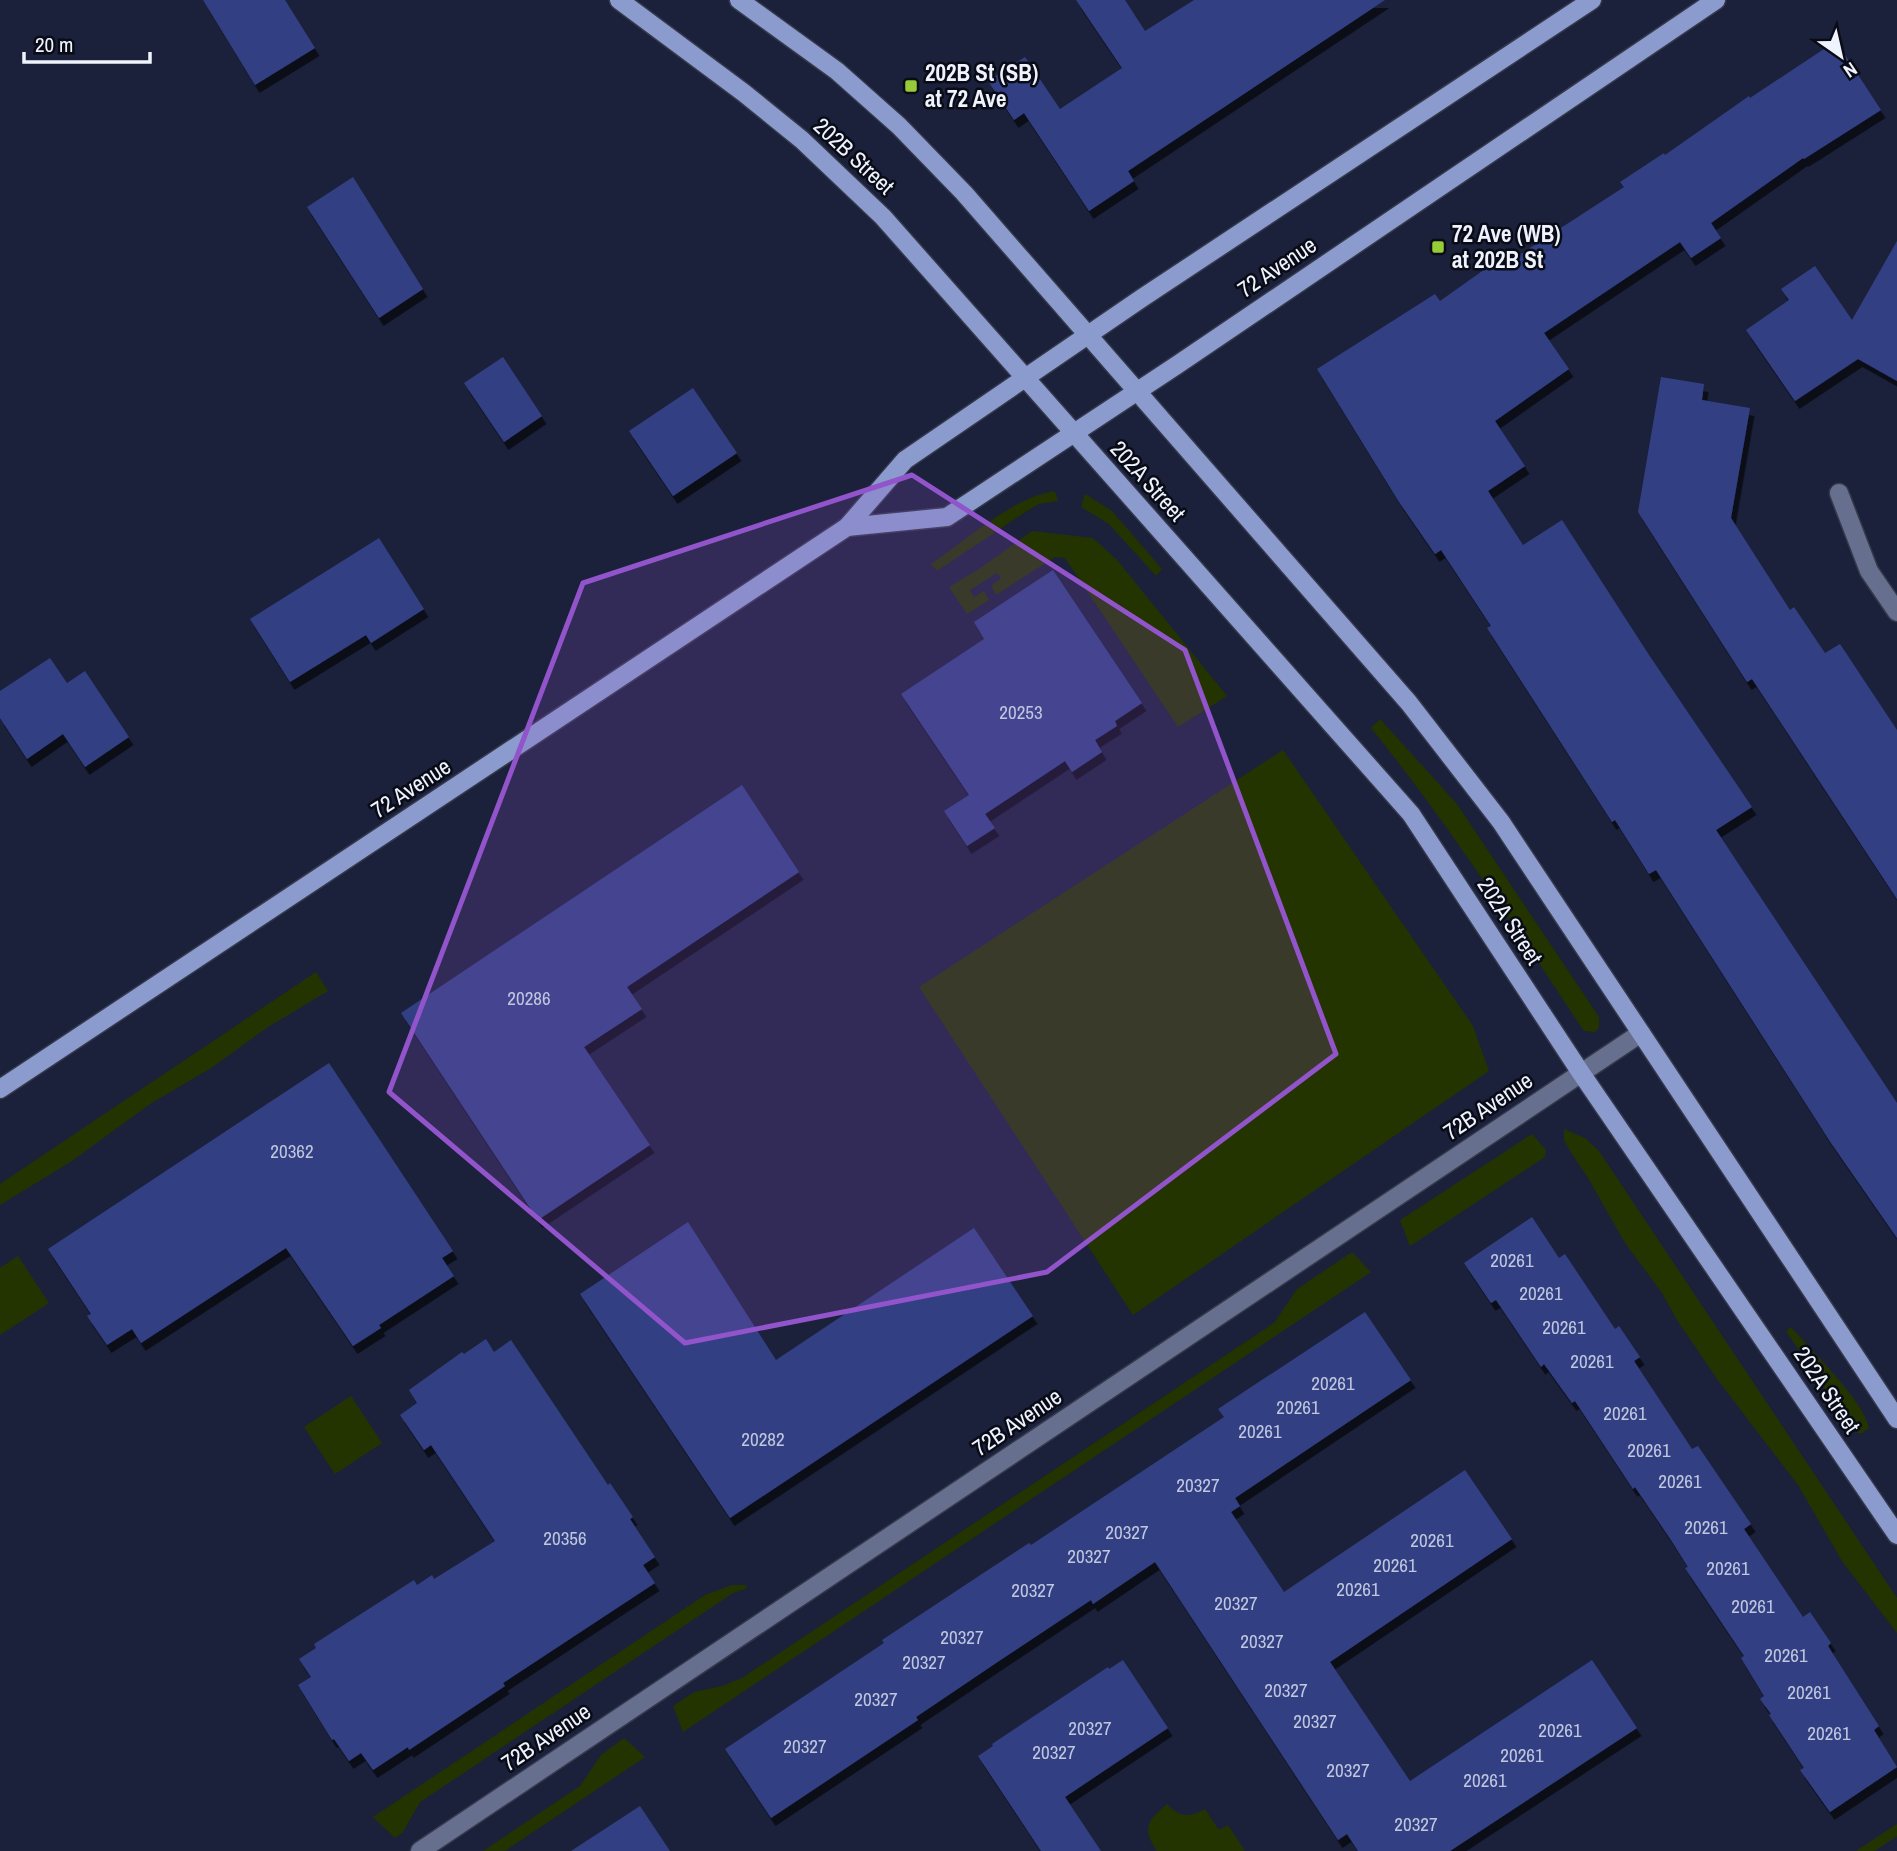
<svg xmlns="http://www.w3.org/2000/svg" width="1897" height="1851" font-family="'Archivo Narrow',sans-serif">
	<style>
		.green { fill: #233400 }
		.building { fill: #324083; filter: url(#shadow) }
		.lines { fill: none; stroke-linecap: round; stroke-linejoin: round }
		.minor-casing { stroke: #35394c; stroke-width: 21 }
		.major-casing { stroke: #35394c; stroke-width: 21 }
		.minor { stroke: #666f8d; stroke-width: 18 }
		.major { stroke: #8b9bce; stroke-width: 18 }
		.marked { fill: #9254cb; fill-opacity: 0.2; stroke: #9254cb; stroke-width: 5; stroke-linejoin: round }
		.poi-dot { fill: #97cb38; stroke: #090c16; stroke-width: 2.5 }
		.labels { text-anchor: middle; stroke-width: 5; stroke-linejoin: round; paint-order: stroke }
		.number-label { font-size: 19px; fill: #c0c6de }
		.poi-label { font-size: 23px; font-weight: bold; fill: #eff3fd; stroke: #090c16; text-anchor: start }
		.street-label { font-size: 23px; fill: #eff3fd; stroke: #090c16 }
	</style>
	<defs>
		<filter id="shadow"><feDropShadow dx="4.5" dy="8" stdDeviation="0" flood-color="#0009"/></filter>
	</defs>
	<rect width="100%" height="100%" fill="#1b213a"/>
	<g class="green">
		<path d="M 1055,491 L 1058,501 L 1039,504 L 1027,511 L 937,571 L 931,564 C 966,540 1013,497 1055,491 Z"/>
		<path d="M 1085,494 L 1112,511 L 1162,569 L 1156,576 L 1109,524 L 1081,507 Z"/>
		<path d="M 1032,531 L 1093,538 L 1117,560 L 1227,696 L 1178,727 L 1065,558 L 1055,557 L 996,595 L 991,586 L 1001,578 L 997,573 L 970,590 L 974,597 L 984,591 L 989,600 L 967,614 L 949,587 L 979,569 Z"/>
		<path d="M 1380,719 L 1457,804 L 1599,1017 L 1599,1028 L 1595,1032 L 1584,1031 C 1515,928 1449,824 1371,728 Z"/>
		<path d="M 1283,750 L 1473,1026 L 1489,1071 L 1133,1315 L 919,987 Z"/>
		<path d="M 316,972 L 328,991 L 268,1027 L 211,1068 L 150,1104 L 72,1161 L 0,1205 L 0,1184 Z"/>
		<path d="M 1564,1129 L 1585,1138 L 1599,1151 L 1897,1598 L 1897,1633 L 1842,1561 L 1798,1485 L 1717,1379 L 1677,1320 L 1662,1293 L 1625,1243 L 1588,1178 L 1570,1151 L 1564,1140 Z"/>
		<path d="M 1532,1134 L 1546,1150 L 1545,1157 L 1410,1246 L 1400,1220 Z"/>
		<path d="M 1352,1252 L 1371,1272 L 683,1732 L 673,1706 L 694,1692 L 722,1686 L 742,1678 L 1274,1323 L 1297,1289 Z"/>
		<path d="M 18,1256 L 49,1303 L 0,1335 L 0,1268 Z"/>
		<path d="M 1791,1327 C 1810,1349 1865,1402 1869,1428 L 1862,1433 L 1857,1433 L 1848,1423 L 1786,1331 Z"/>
		<path d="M 351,1396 L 382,1443 L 335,1474 L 304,1427 Z"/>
		<path d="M 732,1585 L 748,1585 L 745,1589 L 733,1593 L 420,1802 L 403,1832 L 395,1838 L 373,1817 L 705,1595 Z"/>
		<path d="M 624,1738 L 645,1757 L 505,1851 L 483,1851 L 580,1786 L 601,1755 Z"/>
		<path d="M 1167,1804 C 1179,1817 1189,1818 1205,1809 L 1219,1830 L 1228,1825 L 1245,1851 L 1157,1851 C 1141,1827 1148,1821 1167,1804 Z"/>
		<path d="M 1897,1824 L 1897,1836 L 1875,1851 L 1856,1851 Z"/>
	</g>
	<g class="building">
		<path d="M 203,0 L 285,0 L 315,48 L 255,85 Z"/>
		<path d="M 1076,0 L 1125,0 L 1145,31 L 1194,0 L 1385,0 L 1128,171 L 1134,181 L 1089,211 L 1024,113 L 1014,120 L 988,81 L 1025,57 L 1060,109 L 1122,68 Z"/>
		<path d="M 1836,41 L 1881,110 L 1804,159 L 1803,158 L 1711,223 L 1721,238 L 1691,258 L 1680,242 L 1544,333 L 1569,369 L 1495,421 L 1525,466 L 1488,491 L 1523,545 L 1562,520 L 1649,655 L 1752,807 L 1716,830 L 1897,1103 L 1897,1238 L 1831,1143 L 1656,870 L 1649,874 L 1615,820 L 1612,822 L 1487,628 L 1491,626 L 1441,550 L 1435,554 L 1399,502 L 1317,369 L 1435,294 L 1440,301 L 1495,262 L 1499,268 L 1624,187 L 1620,182 L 1664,153 L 1665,155 L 1749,96 L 1750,98 Z"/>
		<path d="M 353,177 L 423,289 L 379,318 L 307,207 Z"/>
		<path d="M 1897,241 L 1897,381 L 1858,359 L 1795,401 L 1746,330 L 1789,300 L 1781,289 L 1815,266 L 1852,320 Z"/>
		<path d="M 503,357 L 542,416 L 504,442 L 464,383 Z"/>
		<path d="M 1661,377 L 1704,384 L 1702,400 L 1750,408 L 1731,518 L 1790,610 L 1794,607 L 1825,653 L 1840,644 L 1897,730 L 1897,899 L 1752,679 L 1747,682 L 1638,512 Z"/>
		<path d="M 693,388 L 737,453 L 673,496 L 629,431 Z"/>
		<path d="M 379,538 L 424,609 L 371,643 L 366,635 L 290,682 L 250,619 Z"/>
		<path d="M 1053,570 L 1142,703 L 1115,721 L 1117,726 L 1095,740 L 1102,752 L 1072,772 L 1065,761 L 985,814 L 995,828 L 967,846 L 944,811 L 969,795 L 901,694 L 984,639 L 974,622 Z"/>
		<path d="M 50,658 L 67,683 L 85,671 L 129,737 L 85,767 L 63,734 L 27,759 L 0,718 L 0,691 Z"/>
		<path d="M 742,785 L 799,872 L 627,987 L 642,1009 L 584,1047 L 650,1145 L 538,1220 L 401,1013 Z"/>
		<path d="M 329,1063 L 453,1251 L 442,1258 L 454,1276 L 379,1325 L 381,1328 L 353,1346 L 286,1248 L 141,1343 L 132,1329 L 107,1345 L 87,1316 L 91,1314 L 48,1249 Z"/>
		<path d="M 1532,1217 L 1559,1258 L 1565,1254 L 1615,1329 L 1619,1326 L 1640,1357 L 1634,1361 L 1667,1411 L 1692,1449 L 1698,1446 L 1751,1524 L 1744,1529 L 1803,1617 L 1810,1612 L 1831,1643 L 1828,1646 L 1879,1726 L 1874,1730 L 1897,1767 L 1830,1812 L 1800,1770 L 1804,1768 L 1769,1715 L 1771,1714 L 1760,1699 L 1764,1696 L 1741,1658 L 1744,1656 L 1685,1568 L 1688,1567 L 1671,1540 L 1635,1487 L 1633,1489 L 1575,1401 L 1572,1403 L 1544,1364 L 1541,1367 L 1496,1300 L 1491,1303 L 1464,1263 Z"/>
		<path d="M 688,1222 L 776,1360 L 974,1228 L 1033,1316 L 730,1518 L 580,1294 Z"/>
		<path d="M 1365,1312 L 1411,1380 L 1235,1498 L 1240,1506 L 1231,1512 L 1284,1592 L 1465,1470 L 1512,1539 L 1330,1662 L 1410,1781 L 1592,1660 L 1637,1728 L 1450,1851 L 1358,1851 L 1347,1834 L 1338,1840 L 1155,1562 L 1093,1604 L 1091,1600 L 1002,1659 L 916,1717 L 918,1720 L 771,1818 L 725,1749 L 884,1643 L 882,1640 L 991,1568 L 1029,1543 L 1031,1545 L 1224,1417 L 1218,1409 Z"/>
		<path d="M 486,1339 L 494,1352 L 511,1340 L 608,1485 L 610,1483 L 633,1517 L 630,1519 L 655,1557 L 643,1565 L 655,1583 L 503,1683 L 505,1686 L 409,1750 L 408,1747 L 373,1770 L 361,1753 L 349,1761 L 334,1739 L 332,1740 L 298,1685 L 311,1677 L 299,1659 L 316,1648 L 314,1644 L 414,1580 L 417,1585 L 432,1575 L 434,1579 L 495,1541 L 431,1445 L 424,1450 L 400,1415 L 417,1403 L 409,1390 L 462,1352 L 464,1354 Z"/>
		<path d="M 1123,1660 L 1168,1728 L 1065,1797 L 1101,1851 L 1041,1851 L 978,1756 L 993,1746 L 992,1744 L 1108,1667 L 1109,1669 Z"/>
		<path d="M 640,1806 L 670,1851 L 571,1851 Z"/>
	</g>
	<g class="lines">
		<defs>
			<g id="minor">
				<path d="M 1839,493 L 1869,571 L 1897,612"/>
				<path d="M 420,1851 L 1641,1033"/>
			</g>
			<g id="major">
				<path d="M 619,0 L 744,93 L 802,140 L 883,217 L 1411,814 L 1581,1073 L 1897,1535"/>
				<path d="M 739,0 L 837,71 L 899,126 L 964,193 L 1409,703 L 1501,822 L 1897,1419"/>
				<path d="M 847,527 L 947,517 L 1177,365 L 1716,0"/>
				<path d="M 0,1089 L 847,527 L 905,460 L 1142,298 L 1592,0"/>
			</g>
		</defs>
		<use href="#minor" class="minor-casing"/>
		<use href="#major" class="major-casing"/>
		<use href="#minor" class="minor"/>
		<use href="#major" class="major"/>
	</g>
	<path class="marked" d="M 912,475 L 1185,650 L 1336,1054 L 1047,1272 L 685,1343 L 389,1092 L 583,583 Z"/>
	<g class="poi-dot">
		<rect x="904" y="79" width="14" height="14" rx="3.5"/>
		<rect x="1431" y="240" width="14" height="14" rx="3.5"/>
	</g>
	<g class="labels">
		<g class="number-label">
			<text x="1021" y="719">20253</text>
			<text x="529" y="1005">20286</text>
			<text x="292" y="1158">20362</text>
			<text x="1512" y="1267">20261</text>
			<text x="1541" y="1300">20261</text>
			<text x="1564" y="1334">20261</text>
			<text x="1592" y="1368">20261</text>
			<text x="1333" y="1390">20261</text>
			<text x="1298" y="1414">20261</text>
			<text x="1625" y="1420">20261</text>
			<text x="1260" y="1438">20261</text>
			<text x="763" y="1446">20282</text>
			<text x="1649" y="1457">20261</text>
			<text x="1680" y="1488">20261</text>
			<text x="1198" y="1492">20327</text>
			<text x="1706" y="1534">20261</text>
			<text x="1127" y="1539">20327</text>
			<text x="565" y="1545">20356</text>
			<text x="1432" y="1547">20261</text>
			<text x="1089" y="1563">20327</text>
			<text x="1395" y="1572">20261</text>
			<text x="1728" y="1575">20261</text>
			<text x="1358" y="1596">20261</text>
			<text x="1033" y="1597">20327</text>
			<text x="1236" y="1610">20327</text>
			<text x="1753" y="1613">20261</text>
			<text x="962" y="1644">20327</text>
			<text x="1262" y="1648">20327</text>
			<text x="1786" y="1662">20261</text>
			<text x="924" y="1669">20327</text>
			<text x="1286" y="1697">20327</text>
			<text x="1809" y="1699">20261</text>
			<text x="876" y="1706">20327</text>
			<text x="1315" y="1728">20327</text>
			<text x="1090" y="1735">20327</text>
			<text x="1560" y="1737">20261</text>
			<text x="1829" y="1740">20261</text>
			<text x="805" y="1753">20327</text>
			<text x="1054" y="1759">20327</text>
			<text x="1522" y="1762">20261</text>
			<text x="1348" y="1777">20327</text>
			<text x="1485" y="1787">20261</text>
			<text x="1416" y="1831">20327</text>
		</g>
		<g class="poi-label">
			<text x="925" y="81">202B St (SB)<tspan x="925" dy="26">at 72 Ave</tspan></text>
			<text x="1452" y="242">72 Ave (WB)<tspan x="1452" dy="26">at 202B St</tspan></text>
		</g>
		<g class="street-label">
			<text transform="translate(854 156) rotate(43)" y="8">202B Street</text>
			<text transform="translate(1277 267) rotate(-34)" y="8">72 Avenue</text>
			<text transform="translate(1148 481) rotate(48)" y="8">202A Street</text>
			<text transform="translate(411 788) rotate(-33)" y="8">72 Avenue</text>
			<text transform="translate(1510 921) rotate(57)" y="8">202A Street</text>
			<text transform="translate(1488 1106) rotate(-34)" y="8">72B Avenue</text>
			<text transform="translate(1827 1390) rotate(56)" y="8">202A Street</text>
			<text transform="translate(1017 1422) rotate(-34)" y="8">72B Avenue</text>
			<text transform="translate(546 1737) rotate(-34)" y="8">72B Avenue</text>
		</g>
	</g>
	<g transform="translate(1841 56) rotate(146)" stroke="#090c16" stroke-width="5" paint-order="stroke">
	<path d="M0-5L12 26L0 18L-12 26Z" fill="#eff3fd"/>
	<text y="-10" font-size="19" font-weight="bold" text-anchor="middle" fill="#eff3fd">N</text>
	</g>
	<path d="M24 52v10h126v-10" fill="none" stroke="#eff3fd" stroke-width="3.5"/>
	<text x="35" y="52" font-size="21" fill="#eff3fd" stroke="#090c16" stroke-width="5" paint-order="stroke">20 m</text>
</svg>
